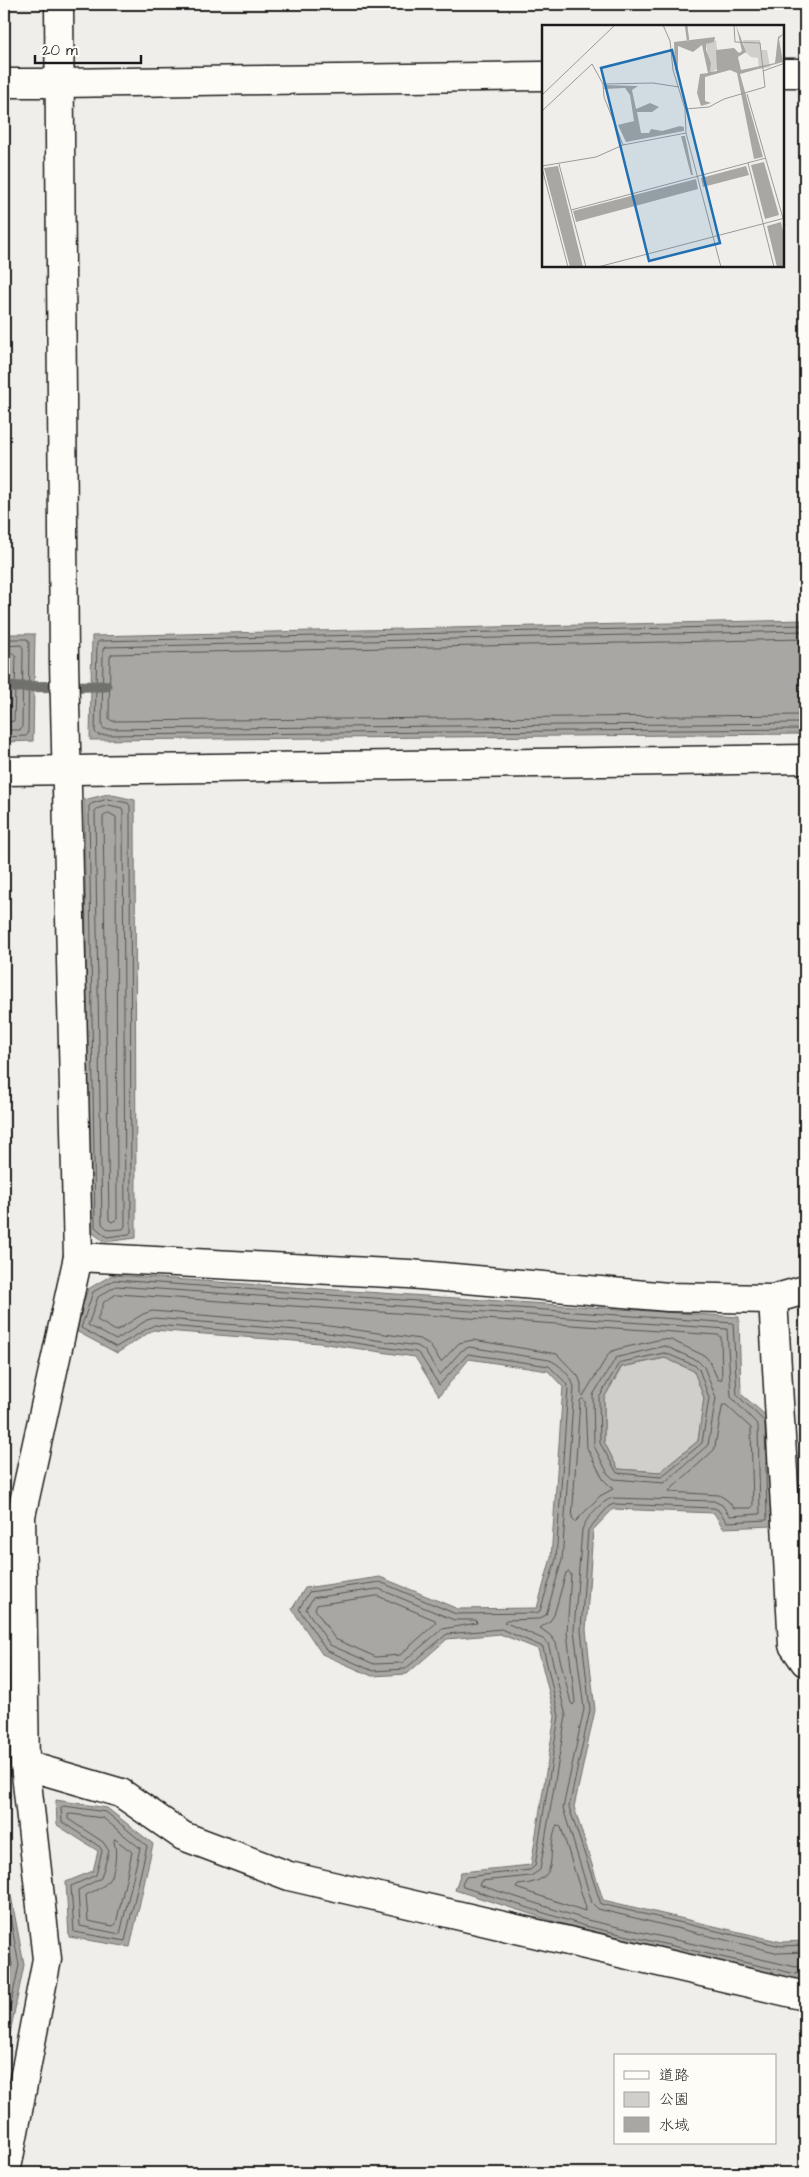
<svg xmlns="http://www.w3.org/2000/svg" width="809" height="2177" font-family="'Architects Daughter','Klee One',sans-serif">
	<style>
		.green { fill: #d0cfcc; stroke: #767674 }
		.water { fill: #a8a7a3; stroke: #706f6d; fill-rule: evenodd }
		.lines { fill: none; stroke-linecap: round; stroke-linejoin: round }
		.shore { stroke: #545452; stroke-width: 1 }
		.stream { stroke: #706f6d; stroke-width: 11 }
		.minor-casing { stroke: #1c1c1c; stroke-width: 31 }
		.tertiary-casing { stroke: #1c1c1c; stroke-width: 31 }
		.minor { stroke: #fdfcf7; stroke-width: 28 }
		.tertiary { stroke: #fdfcf7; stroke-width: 28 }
		.inset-river { fill: none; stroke: #a8a7a3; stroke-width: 2.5 }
		.inset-road { fill: none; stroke: #9b9a98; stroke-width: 1 }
		.view { fill: #1f6fb2; fill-opacity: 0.15; stroke: #1f6fb2; stroke-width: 2.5 }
		.inset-edge { fill: none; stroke: #1c1c1c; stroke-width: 2.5 }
	</style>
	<rect width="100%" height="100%" fill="#f0eeea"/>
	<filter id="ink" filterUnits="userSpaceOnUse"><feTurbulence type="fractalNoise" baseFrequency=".02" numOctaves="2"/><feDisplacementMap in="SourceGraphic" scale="10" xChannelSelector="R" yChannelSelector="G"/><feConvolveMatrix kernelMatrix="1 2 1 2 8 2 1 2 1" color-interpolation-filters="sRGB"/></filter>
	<g filter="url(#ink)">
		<path class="green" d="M 665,1358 L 694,1371 L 704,1398 L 698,1441 L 660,1472 L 618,1469 L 604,1442 L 604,1398 L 622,1367 Z"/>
		<g class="water">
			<path d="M 805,620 L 805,734 L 90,740 L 92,636 Z"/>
			<path d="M 4,634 L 35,634 L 33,741 L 4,742 Z"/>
			<path d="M 108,794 L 135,800 L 136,1238 L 105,1242 L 90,1231 L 84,800 Z"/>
			<path d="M 112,1275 L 739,1317 L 741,1394 L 770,1419 L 772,1526 L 723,1528 L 714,1513 L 613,1509 L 593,1530 L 586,1630 L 595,1710 L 574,1807 L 603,1900 L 782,1942 L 805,1941 L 805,1975 L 798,1979 L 584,1931 L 455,1890 L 461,1872 L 531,1865 L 555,1716 L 538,1649 L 500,1634 L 447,1639 L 407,1674 L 372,1676 L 322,1654 L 292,1609 L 305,1588 L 380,1577 L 458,1609 L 537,1608 L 551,1558 L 563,1387 L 548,1371 L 469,1359 L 439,1396 L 415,1357 L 320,1343 L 153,1330 L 117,1353 L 74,1330 L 88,1289 ZM 665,1358 L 694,1371 L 704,1398 L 698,1441 L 660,1472 L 618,1469 L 604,1442 L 604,1398 L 621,1367 Z"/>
			<path d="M 56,1800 L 107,1808 L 153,1844 L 130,1947 L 69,1937 L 66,1882 L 93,1871 L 98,1851 L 57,1825 Z"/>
			<path d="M 7,1874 L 24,1965 L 4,2062 L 4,1882 Z"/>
		</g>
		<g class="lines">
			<g class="shore">
				<path d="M 805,625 L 99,641 L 97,643 L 95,732 L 98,735 L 805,729"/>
				<path d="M 805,631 L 105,647 L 103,649 L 102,726 L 104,729 L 805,723"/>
				<path d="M 4,639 L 27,639 L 29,642 L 28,734 L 26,736 L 4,737"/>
				<path d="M 805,639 L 112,654 L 110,657 L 109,719 L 112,721 L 805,715"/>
				<path d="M 4,646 L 21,645 L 23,648 L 22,728 L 20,730 L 4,730"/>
				<path d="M 4,653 L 13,653 L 16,656 L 14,721 L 4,723"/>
				<path d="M 108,799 L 128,803 L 130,806 L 131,1232 L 129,1234 L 107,1237 L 95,1227 L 89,806 L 91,804 Z"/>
				<path d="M 109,805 L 122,808 L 123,811 L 125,1226 L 123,1229 L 109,1230 L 102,1224 L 95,811 L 97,809 Z"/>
				<path d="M 109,813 L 116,817 L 117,1219 L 112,1222 L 109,1220 L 103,817 Z"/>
				<path d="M 117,1294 L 718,1335 L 721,1337 L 722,1379 L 718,1380 L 710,1362 L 705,1356 L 671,1340 L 662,1339 L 618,1349 L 610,1352 L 583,1396 L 581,1394 L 581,1383 L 578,1376 L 557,1354 L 473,1340 L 459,1343 L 441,1362 L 429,1344 L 420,1339 L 322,1325 L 152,1311 L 143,1314 L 116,1331 L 97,1320 L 104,1302 Z"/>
				<path d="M 665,1346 L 698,1361 L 704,1367 L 716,1398 L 708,1445 L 664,1483 L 614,1479 L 608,1474 L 594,1446 L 593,1395 L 616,1358 Z"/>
				<path d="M 665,1353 L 696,1366 L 699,1369 L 709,1398 L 702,1443 L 661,1477 L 617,1473 L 600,1443 L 599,1398 L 619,1363 Z"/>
				<path d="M 583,1399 L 585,1401 L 587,1448 L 603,1479 L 613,1489 L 600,1496 L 575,1522 L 572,1519 L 580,1401 Z"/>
				<path d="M 723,1405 L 726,1405 L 751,1428 L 753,1506 L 751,1508 L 734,1508 L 727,1500 L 719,1495 L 671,1492 L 669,1491 L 714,1450 Z"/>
				<path d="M 569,1572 L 571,1574 L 567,1632 L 575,1702 L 573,1705 L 571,1703 L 556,1643 L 550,1635 L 540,1628 L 550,1621 L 554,1615 L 566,1573 Z"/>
				<path d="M 379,1589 L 454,1620 L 476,1620 L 477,1623 L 442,1629 L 402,1663 L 374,1664 L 330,1645 L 306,1609 L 313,1598 Z"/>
				<path d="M 378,1596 L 435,1620 L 436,1623 L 400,1655 L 376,1657 L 335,1639 L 315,1609 L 317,1605 Z"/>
				<path d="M 64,1806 L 106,1812 L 147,1846 L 125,1941 L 74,1932 L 71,1886 L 96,1875 L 102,1851 L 100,1847 L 62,1822 L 61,1808 Z"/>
				<path d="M 71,1814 L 103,1818 L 140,1848 L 120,1934 L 80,1926 L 78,1890 L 101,1878 L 109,1851 L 103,1842 L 68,1819 L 68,1815 Z"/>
				<path d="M 557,1825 L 561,1827 L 586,1908 L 585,1911 L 516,1888 L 518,1885 C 566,1880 543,1857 557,1825 Z"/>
				<path d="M 115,1839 L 132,1852 L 116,1924 L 113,1926 L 88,1921 L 86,1895 C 91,1892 98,1890 103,1886 C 115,1878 118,1854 114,1842 Z"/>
				<path d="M 4,1885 L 19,1965 L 4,2037"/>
				<path d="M 4,1919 L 12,1965 L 4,2006"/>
				<path d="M 805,1945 L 781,1946 L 601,1904 L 569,1807 L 590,1710 L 581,1630 L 588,1530 L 609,1506 L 614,1504 L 714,1508 L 718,1510 L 727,1522 L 767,1520 L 765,1422 L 737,1395 L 733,1323 L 114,1280 L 93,1292 L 81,1328 L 116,1347 L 154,1325 L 321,1338 L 416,1352 L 420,1355 L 439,1385 L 468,1354 L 549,1366 L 566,1383 L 568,1388 L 556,1559 L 540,1611 L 536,1613 L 456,1614 L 380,1582 L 309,1592 L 299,1609 L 326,1650 L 373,1671 L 405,1669 L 447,1634 L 501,1629 L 543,1647 L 559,1716 L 535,1866 L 530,1870 L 466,1877 L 462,1884 L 463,1887 L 585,1926 L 796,1974 L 805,1971"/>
				<path d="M 805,1952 L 779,1953 L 598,1909 L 592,1903 L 563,1808 L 584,1709 L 574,1630 L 582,1530 C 585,1519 602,1500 613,1498 L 714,1501 L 722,1505 L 730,1516 L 760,1514 L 758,1425 L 731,1397 L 727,1329 L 116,1286 L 98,1297 L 88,1325 L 116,1340 L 147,1320 L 154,1318 L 321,1332 L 417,1346 L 424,1350 L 440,1375 L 461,1351 L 469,1347 L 549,1360 C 559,1363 572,1377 574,1387 L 562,1560 L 546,1615 L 538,1619 L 506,1620 L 504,1622 L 543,1639 L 548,1643 L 566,1716 L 540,1870 L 531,1876 L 481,1881 L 479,1885 L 587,1920 L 796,1967 L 805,1965"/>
			</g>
			<path class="stream" d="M 4,687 L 106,686"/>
			<defs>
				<g id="minor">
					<path d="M 783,73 L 805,73"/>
					<path d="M 60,83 L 543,76"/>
					<path d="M 4,771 L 805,759"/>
					<path d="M 78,1257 L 409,1274 L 668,1297 L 773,1299 L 805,1290"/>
					<path d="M 773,1299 L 793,1645 L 805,1662"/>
					<path d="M 25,1765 L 121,1793 L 183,1836 L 289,1876 L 805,1996"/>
					<path d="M 6,2173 L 47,1959 L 25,1765 L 21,1516 L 78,1257 L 64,661 L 59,4"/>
				</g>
				<path id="tertiary" d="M 4,83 L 60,83"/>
			</defs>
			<use href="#minor" class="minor-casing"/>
			<use href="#tertiary" class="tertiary-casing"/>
			<use href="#minor" class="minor"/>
			<use href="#tertiary" class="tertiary"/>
		</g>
	</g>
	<g transform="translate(542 25)">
		<rect width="242" height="242" fill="#f0eeea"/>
		<path d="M 174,15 L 177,43 L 168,48 L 164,19 ZM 201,15 L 218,15 L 219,25 L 225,25 L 228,42 L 217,44 L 216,33 L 209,32 L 203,27 Z" fill="#d0cfcc"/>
		<path d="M 194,0 L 204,27 L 196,32 L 199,45 L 233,38 L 236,12 L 242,8 L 237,14 L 241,37 L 198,49 L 221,132 L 212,134 L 195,48 L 188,45 L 163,52 L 163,76 L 169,78 L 159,81 L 155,68 L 158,49 L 166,48 L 160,20 L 151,27 L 136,21 L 136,52 L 133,44 L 132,17 L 173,12 L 172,17 L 164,19 L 164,25 L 169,38 L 168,47 L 175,46 L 174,25 L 192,23 L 197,28 L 200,26 ZM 64,60 L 96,61 L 90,65 L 94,84 L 108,78 L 117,82 L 110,87 L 95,87 L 99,108 L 107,108 L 109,104 L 120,106 L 138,101 L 142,102 L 142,106 L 84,117 L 76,100 L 92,96 L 88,70 L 83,63 L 62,64 ZM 139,111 L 143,111 L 151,150 L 149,150 ZM 222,137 L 237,190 L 223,194 L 209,140 ZM 16,141 L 41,242 L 28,242 L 2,143 ZM 204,141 L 207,150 L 161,162 L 159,153 ZM 154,154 L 156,164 L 34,197 L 31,186 ZM 239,197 L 242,211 L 242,242 L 235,242 L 225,201 Z" fill="#a8a7a3"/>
		<path class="inset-river" d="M 144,0 L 146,15"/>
		<path class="inset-road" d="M 121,0 L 128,16 L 131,45 L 143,84 L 144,108 L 179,242M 221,46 L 243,38M 61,59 L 111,58 L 137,62M 205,69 L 243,200M 0,70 L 73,0M 143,84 L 167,82 L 182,74 L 223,62 L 218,18 L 193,17 L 192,0M 0,86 L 50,39 L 61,59 L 62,72 L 81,120M 206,138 L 232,242M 17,139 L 44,242M 0,141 L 54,132 L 81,120 L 144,108M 0,143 L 26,242M 29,185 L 224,133M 56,242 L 243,193"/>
		<path class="view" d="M 130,25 L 178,218 L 107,236 L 59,43 Z"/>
		<rect width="242" height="242" class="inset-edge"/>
	</g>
	<rect width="809" height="2177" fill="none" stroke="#fdfcf7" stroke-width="20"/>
	<rect x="10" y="10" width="789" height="2157" fill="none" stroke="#1c1c1c" stroke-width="2" filter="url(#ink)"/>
	<rect x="614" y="2054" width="162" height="90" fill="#fdfcf7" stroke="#a3a29f"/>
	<rect x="624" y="2071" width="25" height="8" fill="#fdfcf7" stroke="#a3a29f"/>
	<text x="659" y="2080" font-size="15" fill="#1c1c1c">道路</text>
	<rect x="624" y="2092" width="25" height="15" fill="#d0cfcc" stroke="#a3a29f"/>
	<text x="659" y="2104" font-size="15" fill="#1c1c1c">公園</text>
	<rect x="624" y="2117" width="25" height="15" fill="#a8a7a3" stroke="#a3a29f"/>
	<text x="659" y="2130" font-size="15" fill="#1c1c1c">水域</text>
	<path d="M35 55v8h106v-8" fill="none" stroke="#1c1c1c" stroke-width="2.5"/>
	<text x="42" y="55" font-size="15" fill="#1c1c1c" stroke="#fdfcf7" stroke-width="4" paint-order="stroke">20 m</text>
</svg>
